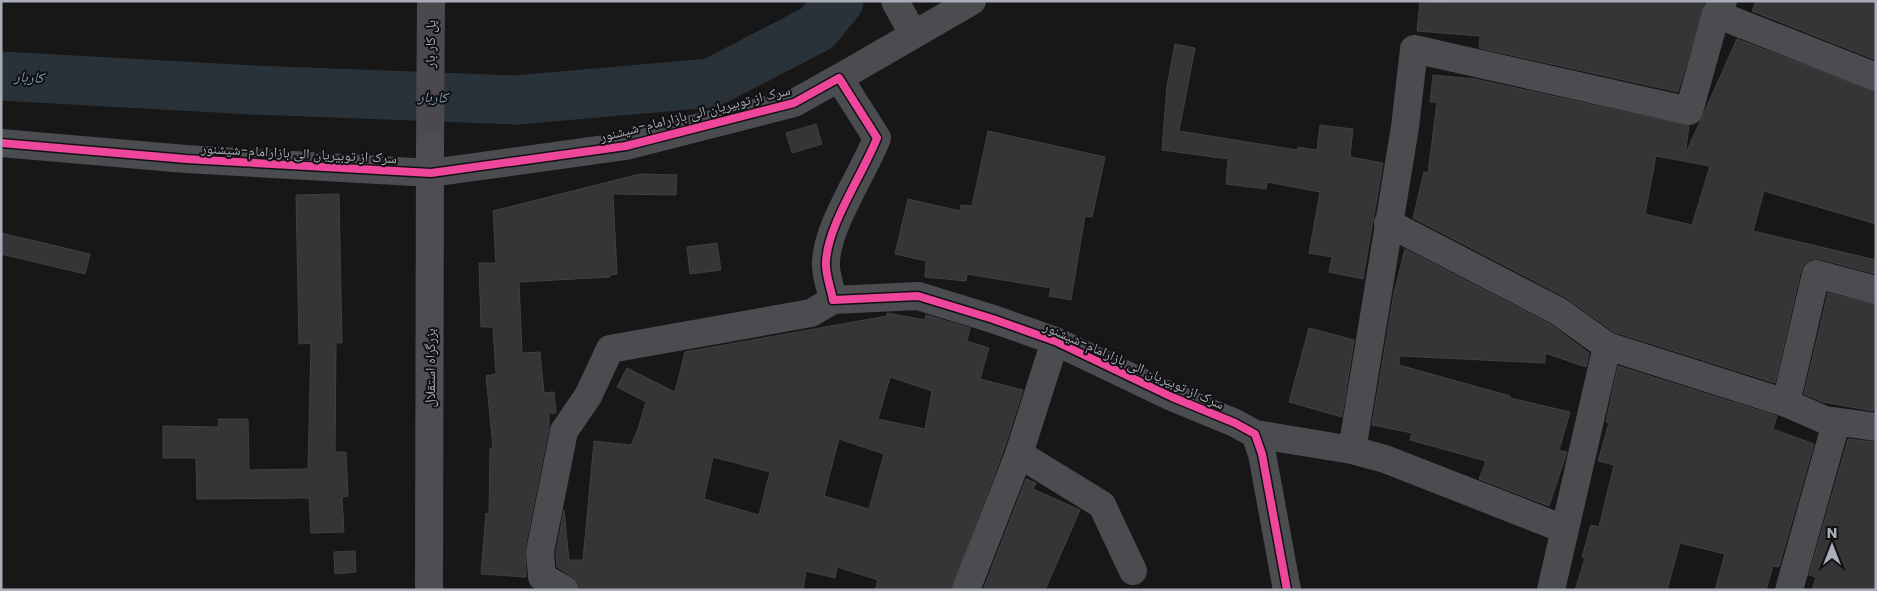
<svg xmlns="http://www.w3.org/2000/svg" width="1877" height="591" font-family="Poppins,'Noto Naskh Arabic',sans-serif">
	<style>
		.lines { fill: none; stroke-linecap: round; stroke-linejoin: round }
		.river { stroke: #2a3239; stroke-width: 49 }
		.building { fill: #353536; stroke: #3f4043; fill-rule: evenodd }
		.minor { stroke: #4b4c50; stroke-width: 28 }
		.secondary { stroke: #4a4a4e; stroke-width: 28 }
		.trunk { stroke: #4e4e52; stroke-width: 28 }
		.cycleway-casing { stroke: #111113; stroke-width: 11 }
		.cycleway { stroke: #ed469a; stroke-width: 8 }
		.labels { text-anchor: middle; stroke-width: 4; stroke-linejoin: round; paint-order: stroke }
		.street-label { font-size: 14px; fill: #a8adb8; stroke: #111113 }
		.water-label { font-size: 15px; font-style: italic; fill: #7f9bb3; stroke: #111113 }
	</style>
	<rect width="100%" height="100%" fill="#171717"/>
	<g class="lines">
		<path class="river" d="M 1,76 L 253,90 L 516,100 L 711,83 L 817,28 L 839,1"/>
	</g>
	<g class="building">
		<path d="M 1420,1 L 1449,3 L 1449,1 L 1705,1 L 1678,92 L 1479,48 L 1480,36 L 1417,31 Z"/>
		<path d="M 1756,1 L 1876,1 L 1876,60 L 1752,11 Z"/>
		<path d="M 1737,39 L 1876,92 L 1876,224 L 1764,191 L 1753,231 L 1876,260 L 1876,274 L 1820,259 L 1811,259 L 1804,264 L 1801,270 L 1775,383 L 1614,332 L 1565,297 L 1413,218 L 1424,172 L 1428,173 L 1437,102 L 1430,102 L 1433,75 L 1475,79 L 1689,126 L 1685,155 ZM 1656,156 L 1710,166 L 1692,225 L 1645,214 Z"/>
		<path d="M 1175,44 L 1195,48 L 1179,131 L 1297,150 L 1298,147 L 1317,150 L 1320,125 L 1353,129 L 1350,157 L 1383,163 L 1363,279 L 1329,272 L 1332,257 L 1309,253 L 1320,192 L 1267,182 L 1266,189 L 1226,184 L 1228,159 L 1162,150 L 1167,86 Z"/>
		<path d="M 816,124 L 822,144 L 792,153 L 786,133 Z"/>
		<path d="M 988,131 L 1105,157 L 1092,217 L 1085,216 L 1071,300 L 1049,296 L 1051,288 L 967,274 L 966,281 L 925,277 L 926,261 L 895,254 L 908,199 L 960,211 L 961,205 L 972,206 Z"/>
		<path d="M 640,174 L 677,175 L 676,195 L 613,194 L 617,274 L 610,275 L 610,277 L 519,282 L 522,353 L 540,352 L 544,393 L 554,392 L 556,413 L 549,413 L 549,427 L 525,549 L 526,577 L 481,574 L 486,513 L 489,514 L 490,448 L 493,448 L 486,376 L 496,374 L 493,327 L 481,327 L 479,263 L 496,263 L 493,211 Z"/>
		<path d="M 339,194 L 342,343 L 336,343 L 335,452 L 346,452 L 348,496 L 342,497 L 344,532 L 311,533 L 309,498 L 197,499 L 196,458 L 163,458 L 163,426 L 219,427 L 218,419 L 248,419 L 249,470 L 308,469 L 311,343 L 299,344 L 296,195 Z"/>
		<path d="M 1,233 L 90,254 L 85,274 L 1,254 Z"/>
		<path d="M 717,243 L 721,270 L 690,274 L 687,247 Z"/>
		<path d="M 1405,249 L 1550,324 L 1589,353 L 1586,367 L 1545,353 L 1545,363 L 1400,356 L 1399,365 L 1510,396 L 1510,398 L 1570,412 L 1559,450 L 1567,452 L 1549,506 L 1479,479 L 1486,461 L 1410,440 L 1412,433 L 1372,425 L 1394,293 Z"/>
		<path d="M 1828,293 L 1876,305 L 1876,388 L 1873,411 L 1823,402 L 1804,394 Z"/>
		<path d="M 887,313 L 925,320 L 926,315 L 970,328 L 967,341 L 989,348 L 980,379 L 1023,390 L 1004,449 L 951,590 L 875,590 L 878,580 L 837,567 L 835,578 L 806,571 L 803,590 L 581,590 L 579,583 L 573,577 L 557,567 L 556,553 L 564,510 L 569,560 L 583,560 L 594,441 L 631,445 L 638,429 L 646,402 L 617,387 L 627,368 L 675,392 L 685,352 L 887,316 ZM 890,377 L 932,391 L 925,429 L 878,419 ZM 839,439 L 884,454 L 869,509 L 824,496 ZM 713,457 L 770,472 L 759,515 L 704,499 Z"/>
		<path d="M 1309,328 L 1354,340 L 1342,417 L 1289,402 Z"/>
		<path d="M 1618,366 L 1777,416 L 1773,429 L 1814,444 L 1779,567 L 1773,566 L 1766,590 L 1715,590 L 1725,554 L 1680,543 L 1667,590 L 1575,590 L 1585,558 L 1582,557 L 1591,525 L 1599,527 L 1614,465 L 1598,461 L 1609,423 L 1606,422 Z"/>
		<path d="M 1848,439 L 1876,442 L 1876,590 L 1812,590 L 1816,577 L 1809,575 Z"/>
		<path d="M 1026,479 L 1036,483 L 1033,489 L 1080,510 L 1045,590 L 983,590 Z"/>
		<path d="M 355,551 L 356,572 L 335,574 L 334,552 Z"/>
	</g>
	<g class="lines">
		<g class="minor">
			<path d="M 895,1 L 913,34"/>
			<path d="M 1716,14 L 1876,77"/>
			<path d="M 839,78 L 972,1"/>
			<path d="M 1,143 L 186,159 L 431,173 L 626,146 L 794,103 L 839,78 L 877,138 C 863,174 827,226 826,262 C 825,274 831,288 833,300 L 918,296 L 993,319 L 1055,341 L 1172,397 L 1235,423 L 1255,434 L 1262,454 L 1287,590"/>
			<path d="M 1388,223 L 1558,311 L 1607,346 L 1786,403 L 1825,420 L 1876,427"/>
			<path d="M 1786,403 L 1816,274 L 1876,290"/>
			<path d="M 1255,434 L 1352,450 L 1385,459 L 1564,529"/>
			<path d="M 1352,450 L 1405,127 L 1414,49 L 1689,111 L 1716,14 L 1723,1"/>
			<path d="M 1019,454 L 1102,505 L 1133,571"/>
			<path d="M 565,590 L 542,577 L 540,552 L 564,431 L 588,396 L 610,349 L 811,313 L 833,300"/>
			<path d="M 966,590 L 1019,454 L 1055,341"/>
			<path d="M 1551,590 L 1607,346"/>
			<path d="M 1789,590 L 1836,423"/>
		</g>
		<path class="secondary" d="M 430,146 L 431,1"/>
		<path class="trunk" d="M 429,590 L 430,146"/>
		<defs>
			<path id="cycleway" d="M 1,143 L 186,159 L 431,173 L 626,146 L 794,103 L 839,78 L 877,138 C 863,174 827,226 826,262 C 825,274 831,288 833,300 L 918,296 L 993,319 L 1055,341 L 1172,397 L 1235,423 L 1255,434 L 1262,454 L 1287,590"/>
		</defs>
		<use href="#cycleway" class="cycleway-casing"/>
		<use href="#cycleway" class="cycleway"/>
	</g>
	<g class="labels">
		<g class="street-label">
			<text transform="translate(430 44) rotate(-89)" y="5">پل کار بار</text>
			<text transform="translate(695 113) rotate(-14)" y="5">سرک از توبیریان الی بازارامام-شیشنور</text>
			<text transform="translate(299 153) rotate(3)" y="5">سرک از توبیریان الی بازارامام-شیشنور</text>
			<text transform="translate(1134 365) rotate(24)" y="5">سرک از توبیریان الی بازارامام-شیشنور</text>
			<text transform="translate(430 368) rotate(-90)" y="5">بزرگراه استقلال</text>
		</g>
		<g class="water-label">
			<text transform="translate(29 77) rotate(3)" y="5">کاربار</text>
			<text transform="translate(433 97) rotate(2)" y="5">کاربار</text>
		</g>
	</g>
	<rect width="1877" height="591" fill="none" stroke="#a8adb8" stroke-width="5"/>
	<g transform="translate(1832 546)" stroke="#111113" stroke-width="4" paint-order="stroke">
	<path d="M0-4L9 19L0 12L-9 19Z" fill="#a8adb8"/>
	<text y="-8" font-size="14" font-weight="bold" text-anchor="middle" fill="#a8adb8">N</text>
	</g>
</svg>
